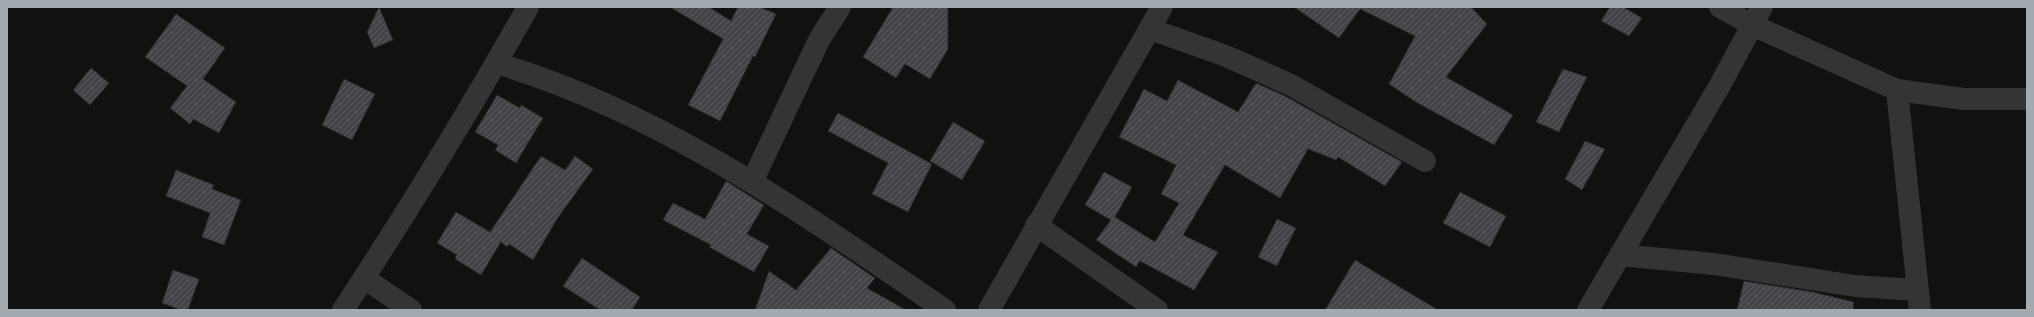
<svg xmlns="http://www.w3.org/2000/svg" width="2034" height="317" font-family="Commissioner,sans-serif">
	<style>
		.building { fill: url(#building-hatch); stroke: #2a2b2d }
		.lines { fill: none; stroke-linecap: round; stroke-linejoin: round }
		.minor { stroke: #323436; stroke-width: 22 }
	</style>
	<defs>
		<pattern id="building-hatch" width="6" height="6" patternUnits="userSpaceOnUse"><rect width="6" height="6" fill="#424447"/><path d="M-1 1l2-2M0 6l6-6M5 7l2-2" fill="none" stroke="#5a5c5f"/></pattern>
	</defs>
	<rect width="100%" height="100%" fill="#101111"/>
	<g class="building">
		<path d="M 379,7 L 393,40 L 374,48 L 367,32 Z"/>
		<path d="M 670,7 L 709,7 L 731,21 L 738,7 L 760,7 L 776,14 L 755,57 L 753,56 L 720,121 L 688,105 L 723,39 Z"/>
		<path d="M 893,7 L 948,7 L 948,49 L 930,79 L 905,64 L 896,78 L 863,57 Z"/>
		<path d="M 1294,7 L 1471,7 L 1487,24 L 1446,77 L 1513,115 L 1494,145 L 1416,102 L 1389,84 L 1415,36 L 1360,9 L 1339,38 Z"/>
		<path d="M 1610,7 L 1623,7 L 1642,18 L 1629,36 L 1601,21 Z"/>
		<path d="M 176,14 L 225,48 L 203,79 L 236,102 L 219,133 L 193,119 L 190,124 L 170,108 L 187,86 L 145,57 Z"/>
		<path d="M 91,68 L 109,83 L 90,105 L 73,90 Z"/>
		<path d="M 1563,69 L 1587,77 L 1559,132 L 1536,122 Z"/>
		<path d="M 344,79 L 375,94 L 352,140 L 322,125 Z"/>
		<path d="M 1178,80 L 1238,112 L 1256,83 L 1285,96 L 1402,162 L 1385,186 L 1338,157 L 1336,160 L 1308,149 L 1280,198 L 1225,165 L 1183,235 L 1218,252 L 1194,290 L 1140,261 L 1136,267 L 1096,240 L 1111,220 L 1085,205 L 1104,172 L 1132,187 L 1115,217 L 1155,242 L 1179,203 L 1161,194 L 1176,165 L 1119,137 L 1144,89 L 1167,101 Z"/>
		<path d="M 497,95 L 520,108 L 521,105 L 543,118 L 516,163 L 495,150 L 498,145 L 475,132 Z"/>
		<path d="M 838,113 L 932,164 L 908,212 L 872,194 L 888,163 L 828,131 Z"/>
		<path d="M 953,122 L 985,141 L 962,180 L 930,161 Z"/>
		<path d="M 1585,141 L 1605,149 L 1582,190 L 1565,179 Z"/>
		<path d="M 541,156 L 565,170 L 575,156 L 593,169 L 557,219 L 533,260 L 509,244 L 507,247 L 501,242 L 481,275 L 455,259 L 457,255 L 437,243 L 456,212 L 490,232 Z"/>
		<path d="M 176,170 L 214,185 L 212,189 L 241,200 L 224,245 L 202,237 L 210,213 L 166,196 Z"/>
		<path d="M 726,181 L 764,205 L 747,234 L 769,246 L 754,272 L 709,247 L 711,245 L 663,220 L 673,203 L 705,219 Z"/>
		<path d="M 1460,192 L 1506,216 L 1490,247 L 1443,223 Z"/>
		<path d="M 1277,219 L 1296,228 L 1277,266 L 1258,257 Z"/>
		<path d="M 831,248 L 875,278 L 867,288 L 906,310 L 755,310 L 769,271 L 796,290 Z"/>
		<path d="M 582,258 L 640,297 L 632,310 L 600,310 L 563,286 Z"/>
		<path d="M 1355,260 L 1373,271 L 1438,310 L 1325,310 Z"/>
		<path d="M 173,270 L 199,279 L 188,310 L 181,310 L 162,303 Z"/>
		<path d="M 1744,281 L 1813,292 L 1854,302 L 1853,310 L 1737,310 Z"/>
	</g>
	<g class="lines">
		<g class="minor">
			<path d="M 1720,7 L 1752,25 L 1897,90 L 1920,310"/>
			<path d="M 1150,29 L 1226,56 L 1291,85 L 1425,161"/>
			<path d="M 496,63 C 661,112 804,214 945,310"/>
			<path d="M 1897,90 L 1964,99 L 2027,99"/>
			<path d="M 752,182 L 819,40 L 840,7"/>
			<path d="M 1036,225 L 1157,310"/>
			<path d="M 1620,255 L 1714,264 L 1855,286 L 1917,290"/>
			<path d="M 364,278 L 411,310"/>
			<path d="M 343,310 C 408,211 470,110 528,7"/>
			<path d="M 989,310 L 1162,7"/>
			<path d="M 1588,310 L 1720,85 L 1762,7"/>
		</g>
	</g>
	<rect width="2034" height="317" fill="none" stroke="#a3abb1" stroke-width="16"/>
</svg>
